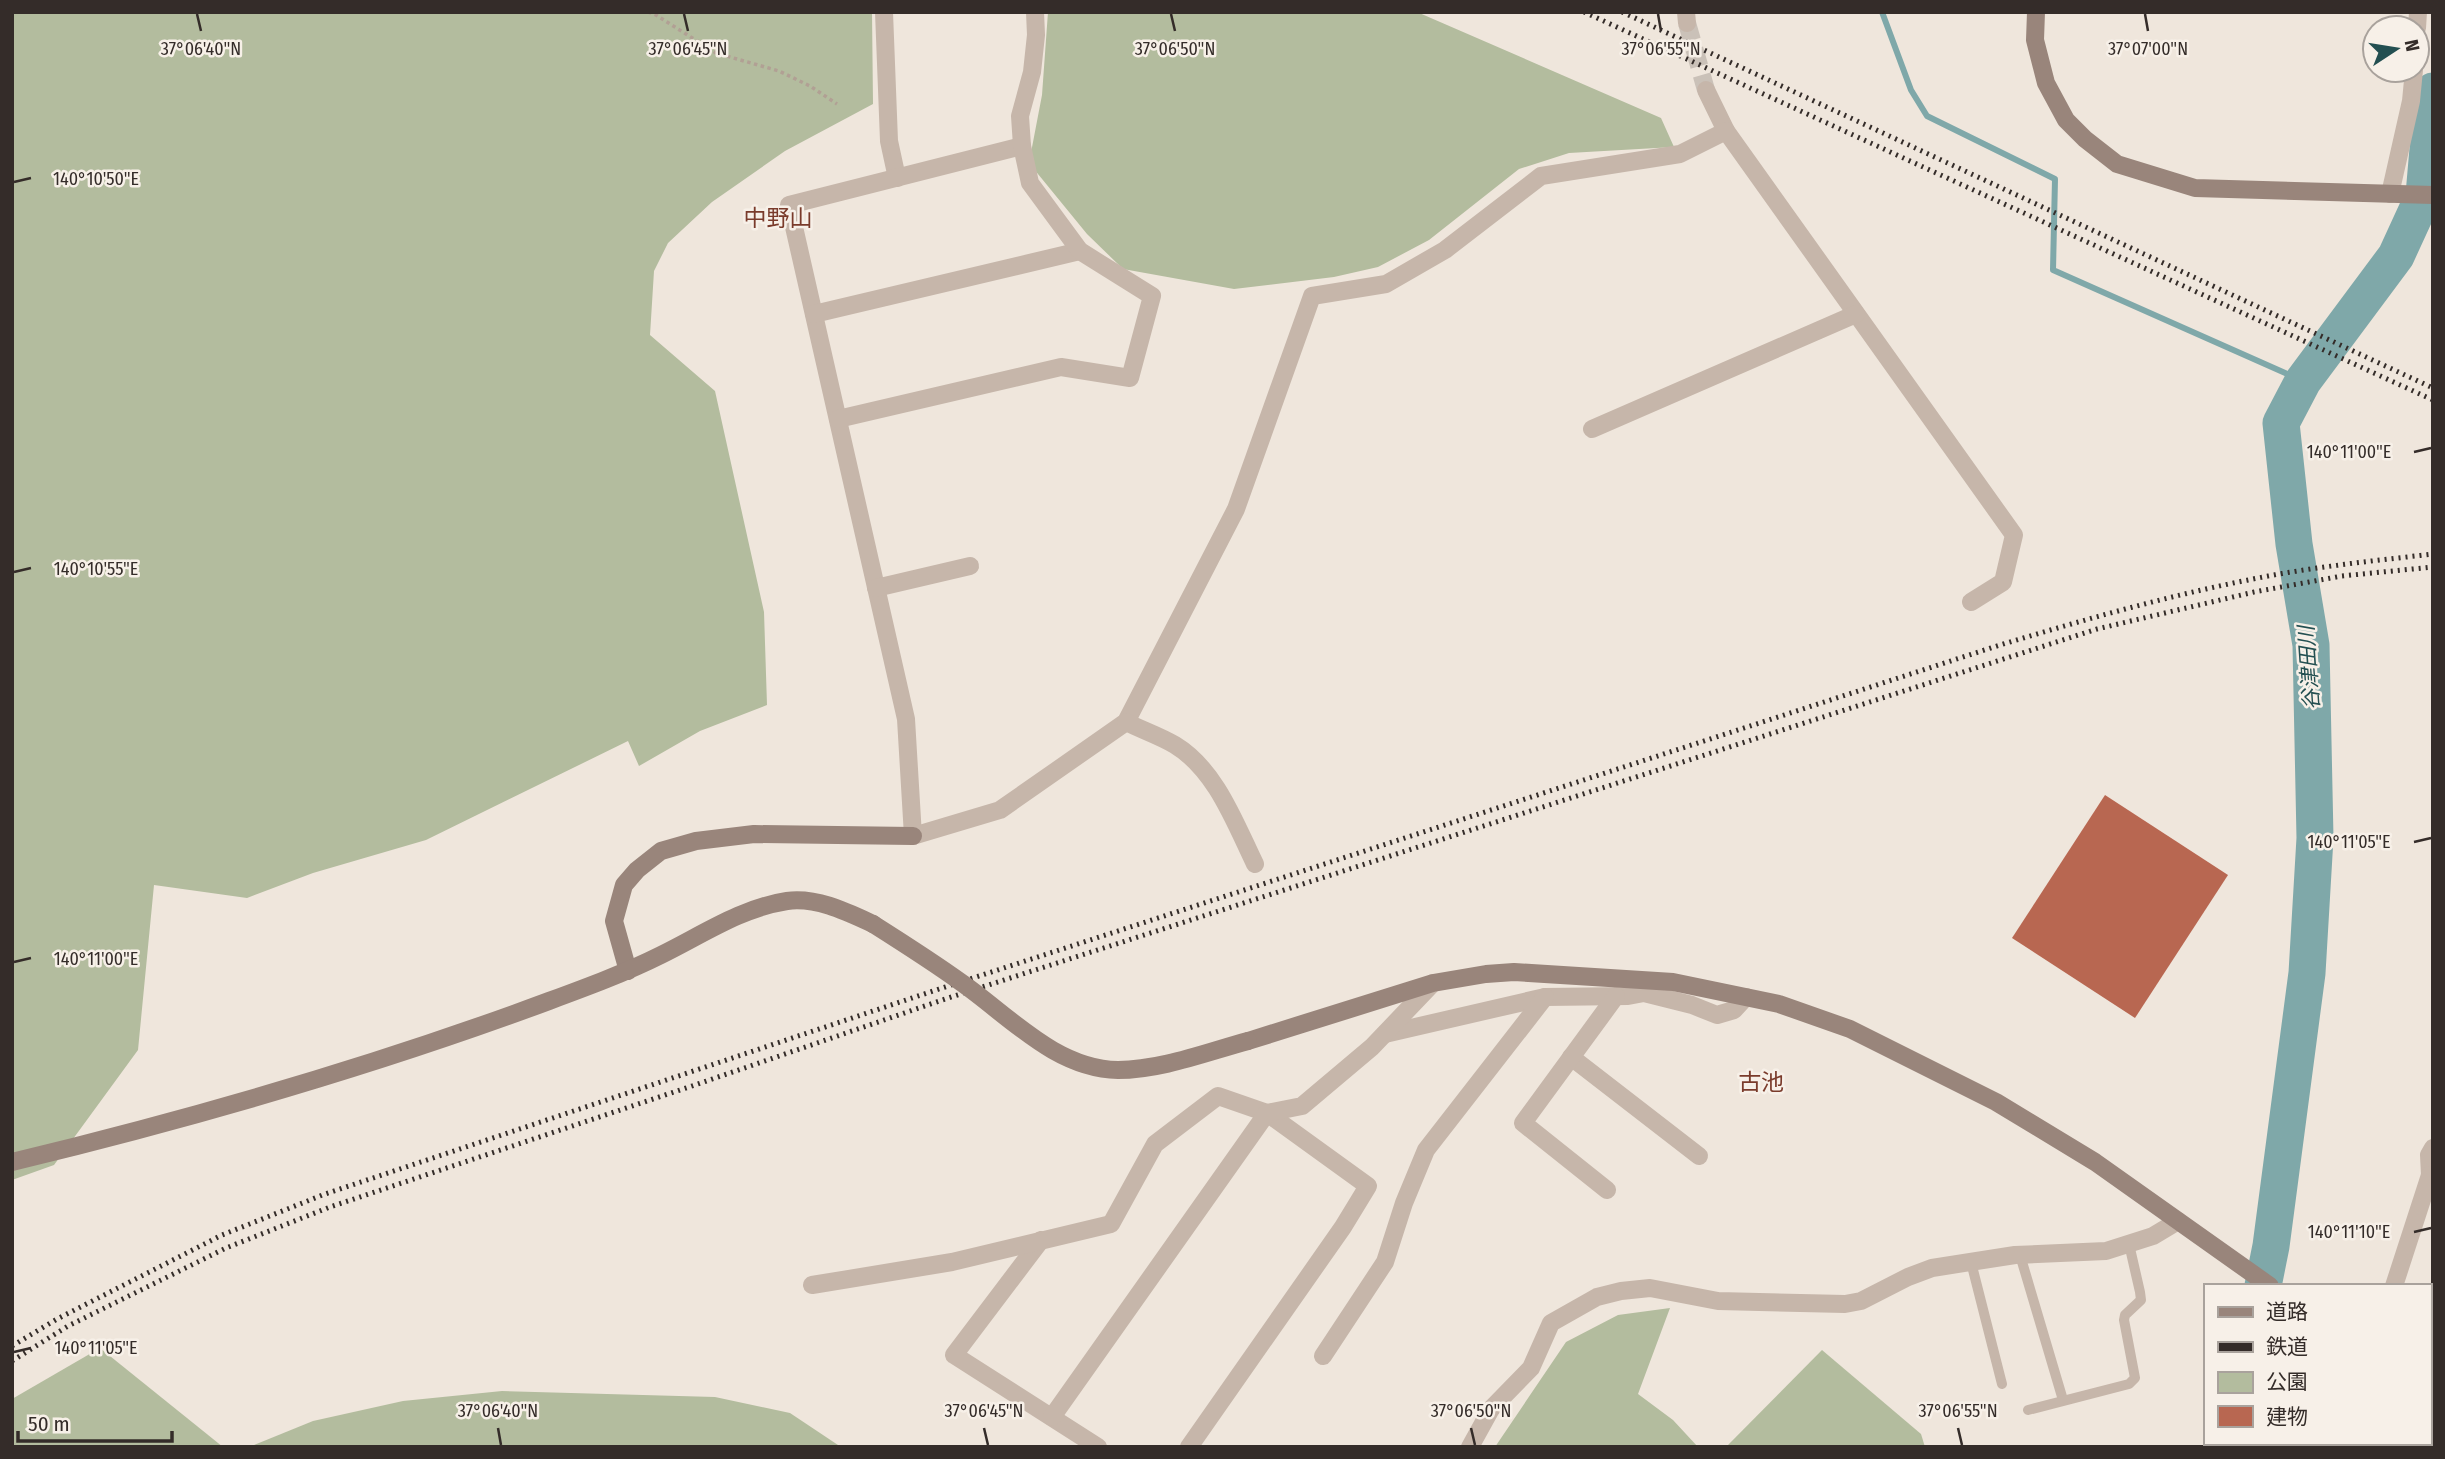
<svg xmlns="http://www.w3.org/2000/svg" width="2445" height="1459" font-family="'Fira Sans Condensed','Noto Sans JP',sans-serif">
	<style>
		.green { fill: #b3bc9e }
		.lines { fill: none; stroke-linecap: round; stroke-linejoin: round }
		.stream { stroke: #7fa8a9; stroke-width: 6 }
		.river { stroke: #7fa8a9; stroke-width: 37 }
		.building { fill: #b86751 }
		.street-tunnel { stroke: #cac1b8; stroke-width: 18; stroke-dasharray: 18 9; stroke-linecap: butt }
		.path { stroke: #b1a094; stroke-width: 3.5; stroke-dasharray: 3.5 3.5; stroke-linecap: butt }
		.lane { stroke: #c6b6aa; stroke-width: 10 }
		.street { stroke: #c6b6aa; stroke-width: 18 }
		.secondary { stroke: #99857b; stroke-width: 18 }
		.rail { stroke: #342c29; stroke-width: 5; stroke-dasharray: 2 5; stroke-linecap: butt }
		.secondary-bridge { stroke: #99857b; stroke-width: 18 }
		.ticks { fill: none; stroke: #342c29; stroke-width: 2.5 }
		.labels { text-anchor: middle; stroke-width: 5; stroke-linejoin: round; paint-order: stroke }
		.water-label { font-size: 21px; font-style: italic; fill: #234f51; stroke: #f7f0e8 }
		.quarter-label { font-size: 23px; fill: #7a3b2b; stroke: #f7f0e8 }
		.ticks-label { font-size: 18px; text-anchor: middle; fill: #342c29; stroke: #f7f0e8; stroke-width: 5; stroke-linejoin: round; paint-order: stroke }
	</style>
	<rect width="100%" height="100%" fill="#efe6dc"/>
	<g class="green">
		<path d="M 12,12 L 872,12 L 873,104 L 785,151 L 712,202 L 668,243 L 654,271 L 650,335 L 715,391 L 764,612 L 767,705 L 700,731 L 639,766 L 628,741 L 426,840 L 313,873 L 247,898 L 154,885 L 138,1050 L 54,1165 L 12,1180 Z"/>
		<path d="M 1048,12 L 1417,12 L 1661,118 L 1674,147 L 1569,153 L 1519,169 L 1429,240 L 1378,267 L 1334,277 L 1234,289 L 1123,269 L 1087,234 L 1029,163 L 1042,95 Z"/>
		<path d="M 1670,1308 L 1638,1394 L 1673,1420 L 1698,1447 L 1495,1447 L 1566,1342 L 1618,1315 Z"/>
		<path d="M 100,1348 L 223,1447 L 12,1447 L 12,1399 Z"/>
		<path d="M 1822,1350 L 1921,1434 L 1925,1447 L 1726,1447 Z"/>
		<path d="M 502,1391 L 715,1397 L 790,1413 L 841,1447 L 249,1447 L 313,1421 L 403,1401 Z"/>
	</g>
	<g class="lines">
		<path class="stream" d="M 1882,12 L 1911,90 L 1927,116 L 2055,179 L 2053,270 L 2303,381"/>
		<g class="river">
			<path d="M 2263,1286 L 2271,1246 L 2307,973 L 2315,838 L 2311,645 L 2294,544 L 2281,423 L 2303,381 L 2396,256 L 2424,195 L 2433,91"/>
			<path d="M 2245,1447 L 2245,1443"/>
		</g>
	</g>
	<path class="building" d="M 2105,795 L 2228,875 L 2135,1018 L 2012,938 Z"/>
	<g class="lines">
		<path class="street-tunnel" d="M 1687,23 L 1706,90"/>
		<path class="path" d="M 648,12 L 656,15 L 716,53 L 779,71 L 810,86 L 837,104"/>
		<g class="lane">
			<path d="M 2020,1255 L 2063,1400"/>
			<path d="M 1971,1262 L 2002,1384"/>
			<path d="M 2028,1410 L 2129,1384 L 2135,1378 L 2124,1320 L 2125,1315 L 2141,1300 L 2140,1292 L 2129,1244"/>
		</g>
		<g class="street">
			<path d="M 884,12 L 889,141 L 897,178"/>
			<path d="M 1686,12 L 1687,23"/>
			<path d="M 2417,28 L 2418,12"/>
			<path d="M 1706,90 L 1726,131"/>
			<path d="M 1022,146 L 789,205 L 906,719 L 913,836 L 1000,810 L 1126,722 L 1236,509 L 1312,296 L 1386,284 L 1445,250 L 1541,176 L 1680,154 L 1726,131 L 2014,535 L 2003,582 L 1971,602"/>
			<path d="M 2390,194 L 2411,101 L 2414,70"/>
			<path d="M 814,314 L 1080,251"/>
			<path d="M 838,419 L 1061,367 L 1130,378 L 1152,296 L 1080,251 L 1030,183 L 1022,146 L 1020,116 L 1032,72 L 1036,35 L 1035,12"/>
			<path d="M 1592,429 L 1856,314"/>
			<path d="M 876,588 L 970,566"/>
			<path d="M 1126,722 C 1142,730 1160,736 1175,745 C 1216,770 1235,823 1255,864"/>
			<path d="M 1385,1034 L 1545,997 L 1628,996 L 1644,993 L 1692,1005 L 1717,1015 L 1734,1010 L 1746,997"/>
			<path d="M 1571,1057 L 1699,1156"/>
			<path d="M 2430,1175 L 2429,1155 L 2433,1148"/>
			<path d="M 1607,1190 L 1523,1123 L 1616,996"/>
			<path d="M 1041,1240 L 954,1355 L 1098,1447"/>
			<path d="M 812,1285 L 952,1262 L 1111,1224 L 1155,1144 L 1218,1096 L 1267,1113 L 1368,1186 L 1343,1227 L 1189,1447"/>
			<path d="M 2394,1286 L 2430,1175 L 2433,1178"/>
			<path d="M 1323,1356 L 1385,1262 L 1404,1203 L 1426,1150 L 1545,997"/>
			<path d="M 1052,1417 L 1267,1113 L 1302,1106 L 1372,1047 L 1433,983"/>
			<path d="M 1470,1447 L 1491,1409 L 1531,1368 L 1551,1323 L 1597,1297 L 1621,1291 L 1650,1288 L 1718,1301 L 1845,1304 L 1861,1301 L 1908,1277 L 1932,1268 L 2015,1255 L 2106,1251 L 2153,1236 L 2178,1221"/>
		</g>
		<g class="secondary">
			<path d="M 2036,12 L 2035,40 L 2046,83 L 2066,120 L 2085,139 L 2117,164 L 2195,188 L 2433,195"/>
			<path d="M 628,971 L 614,921 L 624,885 L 637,870 L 661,851 L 696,841 L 754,834 L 913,836"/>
			<path d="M 1248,1041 L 1433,983 L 1486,974 L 1514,972 L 1673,982 L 1779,1004 L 1850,1029 L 1996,1102 L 2095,1162 L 2270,1286"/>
			<path d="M 12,1162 C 194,1118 374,1066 549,1001 C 587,987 625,973 661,955 C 702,935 741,908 787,901 C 817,897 847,912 873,924"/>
			<path d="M 2429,1395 L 2433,1397"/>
		</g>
		<g class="rail">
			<path d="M 1584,12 L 2433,400"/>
			<path d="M 1622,12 L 2433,388"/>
			<path d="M 12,1346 L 57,1319 L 222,1235 L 325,1194 L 939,989 L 2000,645 C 2083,620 2167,596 2253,579 C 2312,567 2372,561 2433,554"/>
			<path d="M 12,1361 L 68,1326 L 226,1248 L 330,1207 L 692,1086 L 948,998 L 2097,629 L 2254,592 L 2342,576 L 2433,567"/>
		</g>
		<path class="secondary-bridge" d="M 873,924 C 903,943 933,962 962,983 C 1009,1016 1056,1069 1118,1070 C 1161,1070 1207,1052 1248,1041"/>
	</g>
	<path class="ticks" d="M 197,14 L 201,31M 684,14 L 688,31M 1171,14 L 1175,31M 1658,14 L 1661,31M 2145,14 L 2148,31M 14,182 L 31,178M 2414,452 L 2431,448M 14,572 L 31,568M 2414,842 L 2431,838M 14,962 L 31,958M 2414,1232 L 2431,1228M 14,1352 L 31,1348M 498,1428 L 501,1445M 984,1428 L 988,1445M 1471,1428 L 1475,1445M 1958,1428 L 1962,1445"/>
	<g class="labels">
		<g class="water-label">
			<text transform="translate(2309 668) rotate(-94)" y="7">谷津田川</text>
		</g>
		<g class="quarter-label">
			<text x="778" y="226">中野山</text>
			<text x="1761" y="1090">古池</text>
		</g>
	</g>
	<g class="ticks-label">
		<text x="201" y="55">37°06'40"N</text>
		<text x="688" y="55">37°06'45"N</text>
		<text x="1175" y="55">37°06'50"N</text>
		<text x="1661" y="55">37°06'55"N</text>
		<text x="2148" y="55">37°07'00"N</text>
		<text x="96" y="185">140°10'50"E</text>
		<text x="2349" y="458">140°11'00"E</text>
		<text x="96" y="575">140°10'55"E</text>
		<text x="2349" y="848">140°11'05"E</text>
		<text x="96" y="965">140°11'00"E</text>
		<text x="2349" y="1238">140°11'10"E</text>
		<text x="96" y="1354">140°11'05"E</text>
		<text x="498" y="1417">37°06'40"N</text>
		<text x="984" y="1417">37°06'45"N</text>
		<text x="1471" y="1417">37°06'50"N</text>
		<text x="1958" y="1417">37°06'55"N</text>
	</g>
	<rect width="2445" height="1459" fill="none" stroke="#342c29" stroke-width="28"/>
	<rect x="2204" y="1284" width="228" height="161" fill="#f7f0e8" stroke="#a9a29c" stroke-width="2"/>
	<rect x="2218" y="1307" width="35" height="10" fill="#99857b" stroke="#a9a29c" stroke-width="2"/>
	<text x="2266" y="1319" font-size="21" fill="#342c29">道路</text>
	<rect x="2218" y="1342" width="35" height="10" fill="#342c29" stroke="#a9a29c" stroke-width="2"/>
	<text x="2266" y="1354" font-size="21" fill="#342c29">鉄道</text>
	<rect x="2218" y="1372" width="35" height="21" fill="#b3bc9e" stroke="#a9a29c" stroke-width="2"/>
	<text x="2266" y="1389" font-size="21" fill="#342c29">公園</text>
	<rect x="2218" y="1406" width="35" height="21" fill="#b86751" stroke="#a9a29c" stroke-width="2"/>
	<text x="2266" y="1424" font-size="21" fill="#342c29">建物</text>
	<g transform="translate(2396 49) rotate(78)"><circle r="33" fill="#f7f0e8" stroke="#a9a29c" stroke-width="2"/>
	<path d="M0-5L12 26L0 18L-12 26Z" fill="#234f51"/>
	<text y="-10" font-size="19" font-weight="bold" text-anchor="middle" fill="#342c29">N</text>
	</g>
	<path d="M18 1431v10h154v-10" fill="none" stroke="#342c29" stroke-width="3.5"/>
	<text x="28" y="1431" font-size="21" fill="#342c29" stroke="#f7f0e8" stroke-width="5" paint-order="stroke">50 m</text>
</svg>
